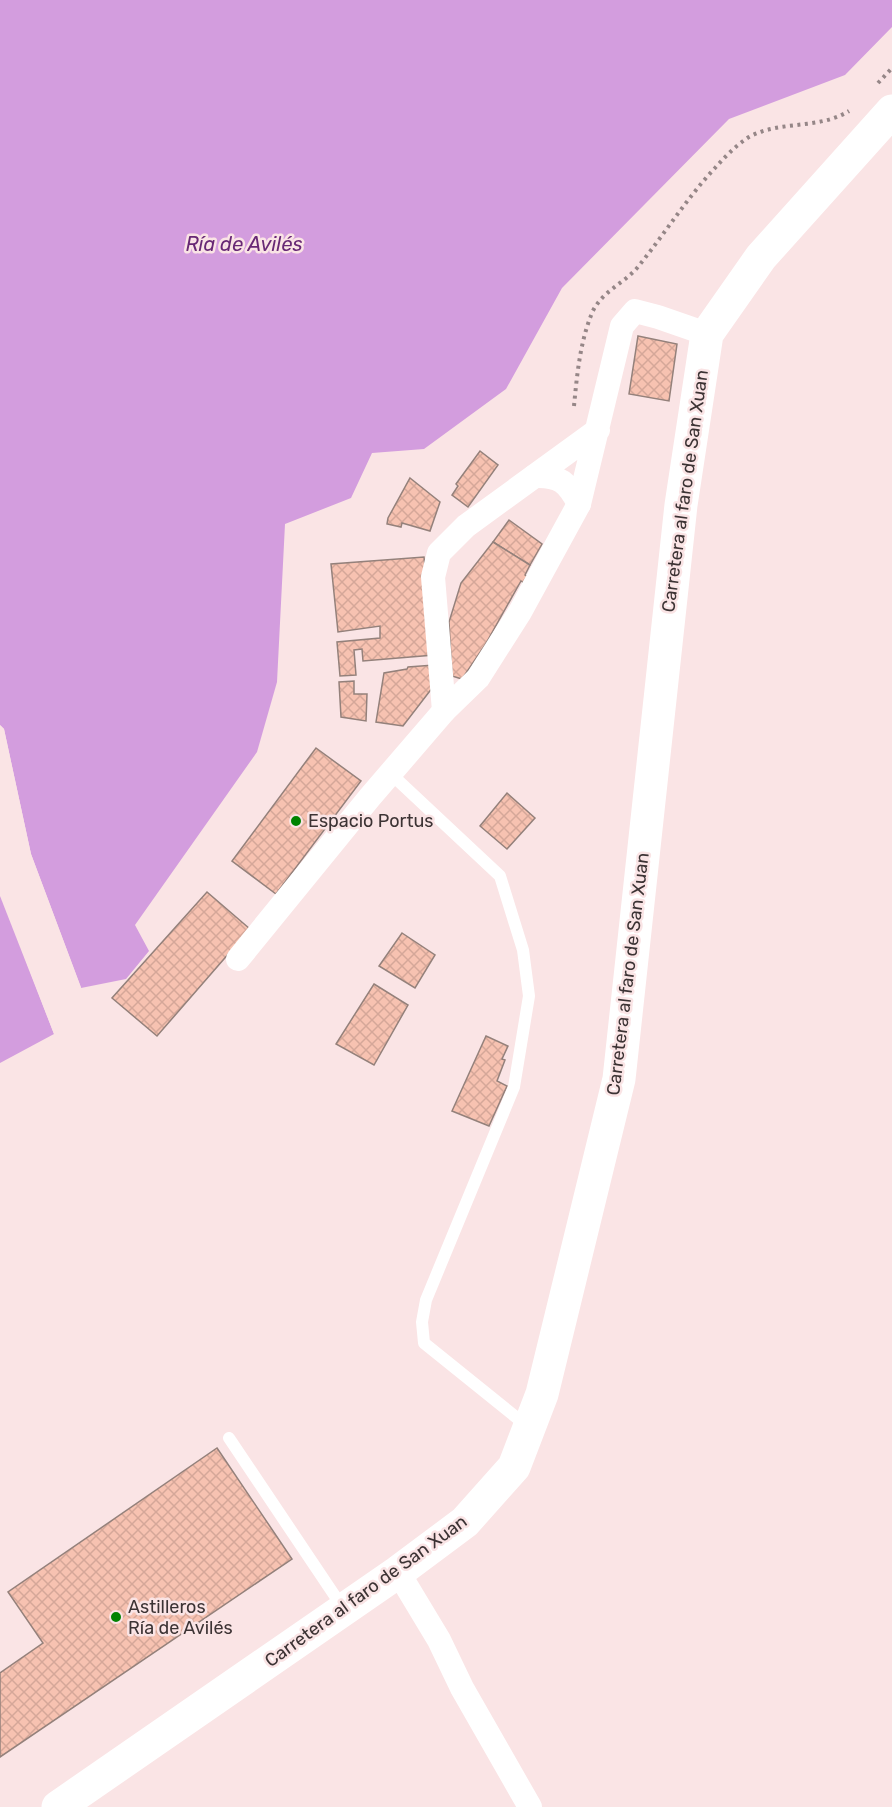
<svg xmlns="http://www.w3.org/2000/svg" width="892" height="1807" font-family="Rubik,sans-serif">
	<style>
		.water { fill: #d39dde }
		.pier { fill: #fae4e5 }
		.building { fill: url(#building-cross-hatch); stroke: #94817b; stroke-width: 1.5 }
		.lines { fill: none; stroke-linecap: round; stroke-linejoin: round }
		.path { stroke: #958687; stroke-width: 4; stroke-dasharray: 3 4.5; stroke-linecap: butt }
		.lane { stroke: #fff; stroke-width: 12 }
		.street { stroke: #fff; stroke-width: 24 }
		.secondary { stroke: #fff; stroke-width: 33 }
		.poi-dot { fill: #008300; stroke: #fae4e5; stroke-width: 2 }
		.labels { text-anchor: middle; stroke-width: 5; stroke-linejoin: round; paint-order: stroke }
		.street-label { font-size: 18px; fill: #3c3334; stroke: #fae4e5 }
		.poi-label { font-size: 18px; fill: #3c3334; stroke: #fae4e5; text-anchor: start }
		.water-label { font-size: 20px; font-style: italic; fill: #682875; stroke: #fae4e5 }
	</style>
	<defs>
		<pattern id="building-cross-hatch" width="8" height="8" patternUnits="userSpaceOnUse" patternTransform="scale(1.5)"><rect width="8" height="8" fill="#f7c2b1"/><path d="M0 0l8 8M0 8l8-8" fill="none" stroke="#d5a799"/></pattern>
	</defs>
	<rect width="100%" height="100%" fill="#fae4e5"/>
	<g class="water">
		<path d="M 0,0 L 892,0 L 892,27 L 845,75 L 729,119 L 562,288 L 506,389 L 424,449 L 372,453 L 351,498 L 285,524 L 277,682 L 257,752 L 135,925 L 149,951 L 126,979 L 81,988 L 31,854 L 4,729 L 0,725 Z"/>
		<path d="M 0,896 L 54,1034 L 0,1063 Z"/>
	</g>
	<g class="pier">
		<path d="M 0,725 L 4,729 L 31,854 L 82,990 L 78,989 L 28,854 Z"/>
		<path d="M 0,893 L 3,895 L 51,1016 L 57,1033 L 54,1034 Z"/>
	</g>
	<g class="building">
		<path d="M 638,336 L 677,344 L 669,401 L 629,394 Z"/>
		<path d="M 480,451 L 498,465 L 468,507 L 452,495 L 458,486 L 456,484 Z"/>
		<path d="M 410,478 L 440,502 L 430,531 L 402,523 L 401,527 L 387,524 L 388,518 Z"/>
		<path d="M 509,520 L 542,544 L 530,565 L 493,542 Z"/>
		<path d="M 493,542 L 530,565 L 525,575 L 531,579 L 527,585 L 521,581 L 485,645 L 462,679 L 452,676 L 449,622 L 461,583 Z"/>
		<path d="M 424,557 L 434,655 L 363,661 L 362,649 L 354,650 L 356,675 L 340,676 L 337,642 L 380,638 L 380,626 L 338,632 L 331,564 Z"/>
		<path d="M 434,665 L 436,683 L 403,726 L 376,722 L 384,673 L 407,669 L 408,667 Z"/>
		<path d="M 354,681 L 354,694 L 367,694 L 366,721 L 341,717 L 339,682 Z"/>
		<path d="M 316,748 L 361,781 L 276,894 L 232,861 Z"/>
		<path d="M 507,793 L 535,818 L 507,849 L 480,826 Z"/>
		<path d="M 207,892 L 250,929 L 157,1036 L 112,998 Z"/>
		<path d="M 402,933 L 435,955 L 415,988 L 379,966 Z"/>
		<path d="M 374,984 L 408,1005 L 374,1065 L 336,1044 Z"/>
		<path d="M 486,1036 L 508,1046 L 502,1059 L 505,1060 L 497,1081 L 507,1086 L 489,1126 L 452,1111 Z"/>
		<path d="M 217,1448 L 292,1559 L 0,1757 L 0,1673 L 43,1643 L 8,1592 Z"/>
	</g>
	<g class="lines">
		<g class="path">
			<path d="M 878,83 L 892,68"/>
			<path d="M 574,406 C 577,375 580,342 592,313 C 601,292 623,284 637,268 C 664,235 686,199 715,168 C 725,157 736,145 749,137 C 780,120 818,130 849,111"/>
		</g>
		<g class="lane">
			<path d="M 390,773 L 500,876 L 523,950 L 529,996 L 514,1087 L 426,1300 L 422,1322 L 424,1343 L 527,1426"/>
			<path d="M 229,1438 L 343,1608"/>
		</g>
		<g class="street">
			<path d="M 598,430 L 466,526 L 439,553 L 433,577 L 444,711 L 478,678 L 520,612 L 579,504 L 622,326 L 635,311 L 658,317 L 707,334"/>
			<path d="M 535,476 C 560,475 568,483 579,504"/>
			<path d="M 238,959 L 370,797 L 444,711"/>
			<path d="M 398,1572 L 439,1640 L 462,1688 L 530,1807"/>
		</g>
		<path class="secondary" d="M 58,1807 L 398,1572 L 465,1522 L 514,1467 L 542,1394 L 619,1079 L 681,505 L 707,334 L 761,257 L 892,111"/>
	</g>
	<g class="poi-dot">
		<circle cx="296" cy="821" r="6"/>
		<circle cx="116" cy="1617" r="6"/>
	</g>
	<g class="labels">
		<g class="street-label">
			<text transform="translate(685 491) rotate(-82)" y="6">Carretera al faro de San Xuan</text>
			<text transform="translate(628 974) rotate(-83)" y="6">Carretera al faro de San Xuan</text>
			<text transform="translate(366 1591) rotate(-36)" y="6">Carretera al faro de San Xuan</text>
		</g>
		<g class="poi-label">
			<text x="308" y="827">Espacio Portus</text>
			<text x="128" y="1613">Astilleros<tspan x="128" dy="21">Ría de Avilés</tspan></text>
		</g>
		<g class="water-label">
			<text x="244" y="251">Ría de Avilés</text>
		</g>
	</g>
</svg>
